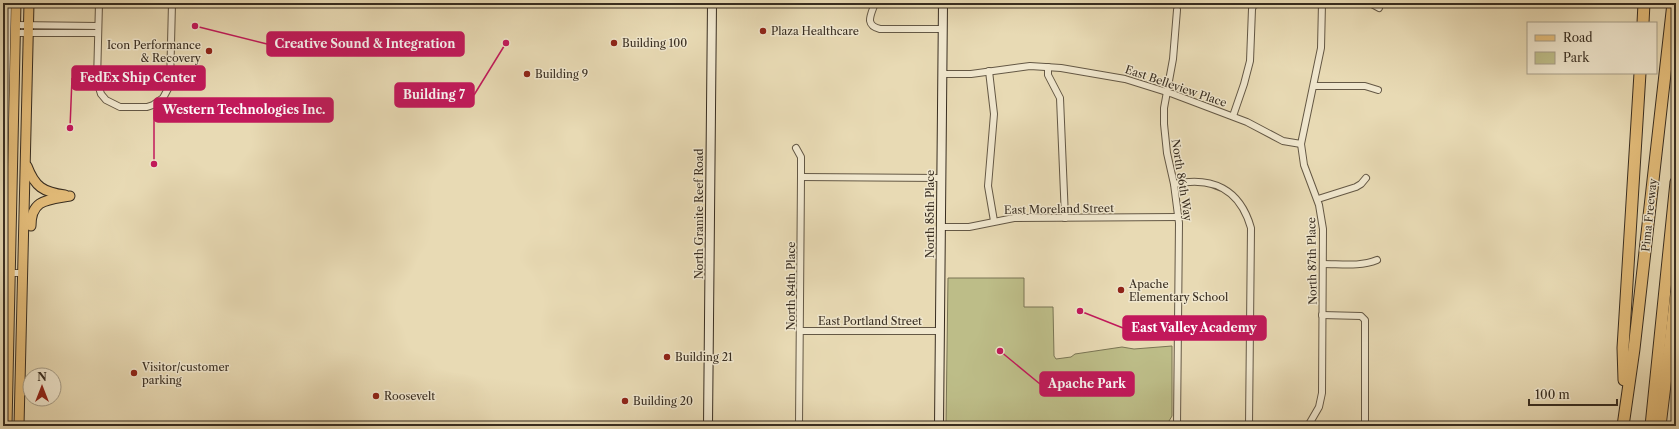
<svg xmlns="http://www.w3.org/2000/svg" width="1679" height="429" font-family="'Libre Caslon Text',serif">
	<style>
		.green { fill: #bdbd88; stroke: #7a7554 }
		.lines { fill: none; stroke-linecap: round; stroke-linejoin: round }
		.street-casing { stroke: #645845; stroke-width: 8 }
		.secondary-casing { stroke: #382d20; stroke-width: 10 }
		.primary-casing { stroke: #382d20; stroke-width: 11 }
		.highway-casing { stroke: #382d20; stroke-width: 13 }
		.street { stroke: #f0e7ce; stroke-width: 6 }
		.secondary { stroke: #f0e7ce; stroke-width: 8 }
		.primary { stroke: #e4bd7a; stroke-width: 9 }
		.highway { stroke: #e4bd7a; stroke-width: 11 }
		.poi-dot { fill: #8f2418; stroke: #f0e7ce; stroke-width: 1.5 }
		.labels { text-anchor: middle; stroke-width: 3; stroke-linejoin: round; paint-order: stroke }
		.poi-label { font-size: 11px; fill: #382d20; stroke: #f0e7ce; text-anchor: start }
		.street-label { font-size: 11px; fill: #382d20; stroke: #f0e7ce }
		.leader { fill: none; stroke: #c2185b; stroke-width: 1.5 }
		.callout-dot { fill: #c2185b; stroke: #f0e7ce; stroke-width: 1.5 }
		.callout { fill: #c2185b; stroke: #c2185b; stroke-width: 1.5 }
		.callout-label { font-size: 12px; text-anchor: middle; font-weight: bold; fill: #fff }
	</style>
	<rect width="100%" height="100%" fill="#e8dab4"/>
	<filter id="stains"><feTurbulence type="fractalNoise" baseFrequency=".005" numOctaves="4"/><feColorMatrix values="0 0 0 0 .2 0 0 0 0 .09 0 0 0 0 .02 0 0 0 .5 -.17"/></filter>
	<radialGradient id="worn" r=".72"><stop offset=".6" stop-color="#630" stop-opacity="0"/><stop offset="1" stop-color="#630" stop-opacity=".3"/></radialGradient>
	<path class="green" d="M 948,278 L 1024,278 L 1024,307 L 1053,307 L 1054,356 L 1056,359 L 1071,357 L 1075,354 L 1122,347 L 1134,349 L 1172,346 L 1172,416 L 1169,421 L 1169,426 L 946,426 Z"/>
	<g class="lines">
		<defs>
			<g id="street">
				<path d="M 99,3 L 97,81 L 101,94 L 106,100 L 120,107 L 147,107 L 153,105 L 163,98 L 170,85 L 172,3"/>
				<path d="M 875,3 C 871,15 864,25 880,29 L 943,29"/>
				<path d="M 1370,3 L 1379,8"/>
				<path d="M 1177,10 L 1173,59 L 1164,108 L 1164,124 L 1167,153 L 1174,184 L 1179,223 L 1177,426"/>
				<path d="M 16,25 L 98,26"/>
				<path d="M 15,33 L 98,33"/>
				<path d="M 1048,67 L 1048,75 L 1060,98 L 1065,218"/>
				<path d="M 989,71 L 994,114 L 988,186 L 994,221"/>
				<path d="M 942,74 L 971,74 L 1030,66 L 1061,68 L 1125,79 L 1173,94 L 1247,122 L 1283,141 L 1301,144"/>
				<path d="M 1314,86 L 1365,86 L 1378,90"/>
				<path d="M 1233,116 L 1244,84 L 1250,61 L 1252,9 L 1254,4 L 1257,3"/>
				<path d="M 796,148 L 801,157 L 801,177 L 799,426"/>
				<path d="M 801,177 L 941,178"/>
				<path d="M 1174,184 C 1212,176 1240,189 1251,228 L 1249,426"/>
				<path d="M 1318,199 L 1356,187 L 1361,184 L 1366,178"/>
				<path d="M 3,227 L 8,3"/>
				<path d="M 941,227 L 969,227 L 1014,218 L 1179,217"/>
				<path d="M 1323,264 C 1341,264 1360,267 1377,260"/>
				<path d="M 3,273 L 24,273"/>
				<path d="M 1322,315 L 1361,316 L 1365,320 L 1365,426"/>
				<path d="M 800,331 L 940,331"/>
				<path d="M 1308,426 L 1319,407 L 1322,393 L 1323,229 L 1319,205 L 1304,165 L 1301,144 L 1321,48 L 1322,3"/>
			</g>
			<g id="secondary">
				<path d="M 708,426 L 712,3"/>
				<path d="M 939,426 L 943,3"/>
			</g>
			<g id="primary">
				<path d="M 27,166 C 35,187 43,192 65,195"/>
				<path d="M 31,226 C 31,199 48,200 70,196"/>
				<path d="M 7,426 L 16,3"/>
				<path d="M 19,426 L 29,3"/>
			</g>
			<g id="highway">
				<path d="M 1643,23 L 1644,3"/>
				<path d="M 1624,380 L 1623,348 L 1640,73"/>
				<path d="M 1623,426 L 1634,349 L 1673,3"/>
				<path d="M 1651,426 L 1676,182"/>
				<path d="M 1660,426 L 1676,294"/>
			</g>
		</defs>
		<use href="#street" class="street-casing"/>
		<use href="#secondary" class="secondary-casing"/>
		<use href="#primary" class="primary-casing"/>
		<use href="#highway" class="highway-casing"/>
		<use href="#street" class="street"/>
		<use href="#secondary" class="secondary"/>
		<use href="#primary" class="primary"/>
		<use href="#highway" class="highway"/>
	</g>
	<g class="poi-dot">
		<circle cx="763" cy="31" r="4"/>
		<circle cx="614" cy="43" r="4"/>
		<circle cx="209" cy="51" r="4"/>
		<circle cx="527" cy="74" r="4"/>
		<circle cx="1121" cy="290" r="4"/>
		<circle cx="667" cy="357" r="4"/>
		<circle cx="134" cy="373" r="4"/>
		<circle cx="376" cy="396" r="4"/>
		<circle cx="625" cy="401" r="4"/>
	</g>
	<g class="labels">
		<g class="poi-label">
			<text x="771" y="35">Plaza Healthcare</text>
			<text x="622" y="47">Building 100</text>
			<text x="201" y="49" text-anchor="end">Icon Performance<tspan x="201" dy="13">&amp; Recovery</tspan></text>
			<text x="535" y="78">Building 9</text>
			<text x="1129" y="288">Apache<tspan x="1129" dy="13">Elementary School</tspan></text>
			<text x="675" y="361">Building 21</text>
			<text x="142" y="371">Visitor/customer<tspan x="142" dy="13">parking</tspan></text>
			<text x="384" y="400">Roosevelt</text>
			<text x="633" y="405">Building 20</text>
		</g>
		<g class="street-label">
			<text transform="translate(1176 86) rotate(19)" y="4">East Belleview Place</text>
			<text transform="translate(1182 180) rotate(81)" y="4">North 86th Way</text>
			<text transform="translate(1059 209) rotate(-1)" y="4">East Moreland Street</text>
			<text transform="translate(699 214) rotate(-90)" y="4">North Granite Reef Road</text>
			<text transform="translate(930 214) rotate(-90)" y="4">North 85th Place</text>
			<text transform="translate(1649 215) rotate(-84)" y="4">Pima Freeway</text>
			<text transform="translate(1312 261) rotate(-91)" y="4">North 87th Place</text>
			<text transform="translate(791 286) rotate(-90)" y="4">North 84th Place</text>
			<text x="870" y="325">East Portland Street</text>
		</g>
	</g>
	<path class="leader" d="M195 26L267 44M70 128L72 78M506 43L474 95M154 164L154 110M1080 311L1123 328M1000 351L1040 384"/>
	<g class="callout-dot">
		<circle cx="195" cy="26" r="4"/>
		<circle cx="70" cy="128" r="4"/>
		<circle cx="506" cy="43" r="4"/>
		<circle cx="154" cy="164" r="4"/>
		<circle cx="1080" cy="311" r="4"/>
		<circle cx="1000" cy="351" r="4"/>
	</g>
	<g class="callout">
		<rect x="267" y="32" width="197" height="24" rx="4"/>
		<rect x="72" y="66" width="133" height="24" rx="4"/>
		<rect x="395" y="83" width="79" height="24" rx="4"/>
		<rect x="154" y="98" width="179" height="24" rx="4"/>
		<rect x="1123" y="316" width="143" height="24" rx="4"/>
		<rect x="1040" y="372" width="94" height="24" rx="4"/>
	</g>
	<g class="callout-label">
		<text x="365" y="48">Creative Sound &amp; Integration</text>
		<text x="138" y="82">FedEx Ship Center</text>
		<text x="434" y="99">Building 7</text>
		<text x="244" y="114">Western Technologies Inc.</text>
		<text x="1194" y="332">East Valley Academy</text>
		<text x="1087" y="388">Apache Park</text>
	</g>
	<rect width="1679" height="429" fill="none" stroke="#e8dab4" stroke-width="16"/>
	<rect x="4" y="4" width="1671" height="421" fill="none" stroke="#382d20" stroke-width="2"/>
	<rect x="8" y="8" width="1663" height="413" fill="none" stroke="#382d20"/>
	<rect x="1527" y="22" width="130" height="52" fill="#f0e7ce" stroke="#a69d88"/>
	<rect x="1535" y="35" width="20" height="6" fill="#e4bd7a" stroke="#a69d88"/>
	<text x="1563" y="42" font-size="12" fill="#382d20">Road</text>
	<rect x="1535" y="52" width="20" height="12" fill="#bdbd88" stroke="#a69d88"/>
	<text x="1563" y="62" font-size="12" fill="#382d20">Park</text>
	<g transform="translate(42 387)"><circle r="19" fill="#f0e7ce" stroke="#a69d88"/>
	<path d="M0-3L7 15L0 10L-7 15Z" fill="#8f2418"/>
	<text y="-6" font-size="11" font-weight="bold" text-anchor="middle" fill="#382d20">N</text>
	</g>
	<path d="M1529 399v6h88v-6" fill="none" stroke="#382d20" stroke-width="2"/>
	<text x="1535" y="399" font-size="12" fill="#382d20" stroke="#f0e7ce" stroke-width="3" paint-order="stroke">100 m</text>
	<rect width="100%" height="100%" filter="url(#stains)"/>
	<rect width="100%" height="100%" fill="url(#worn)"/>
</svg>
